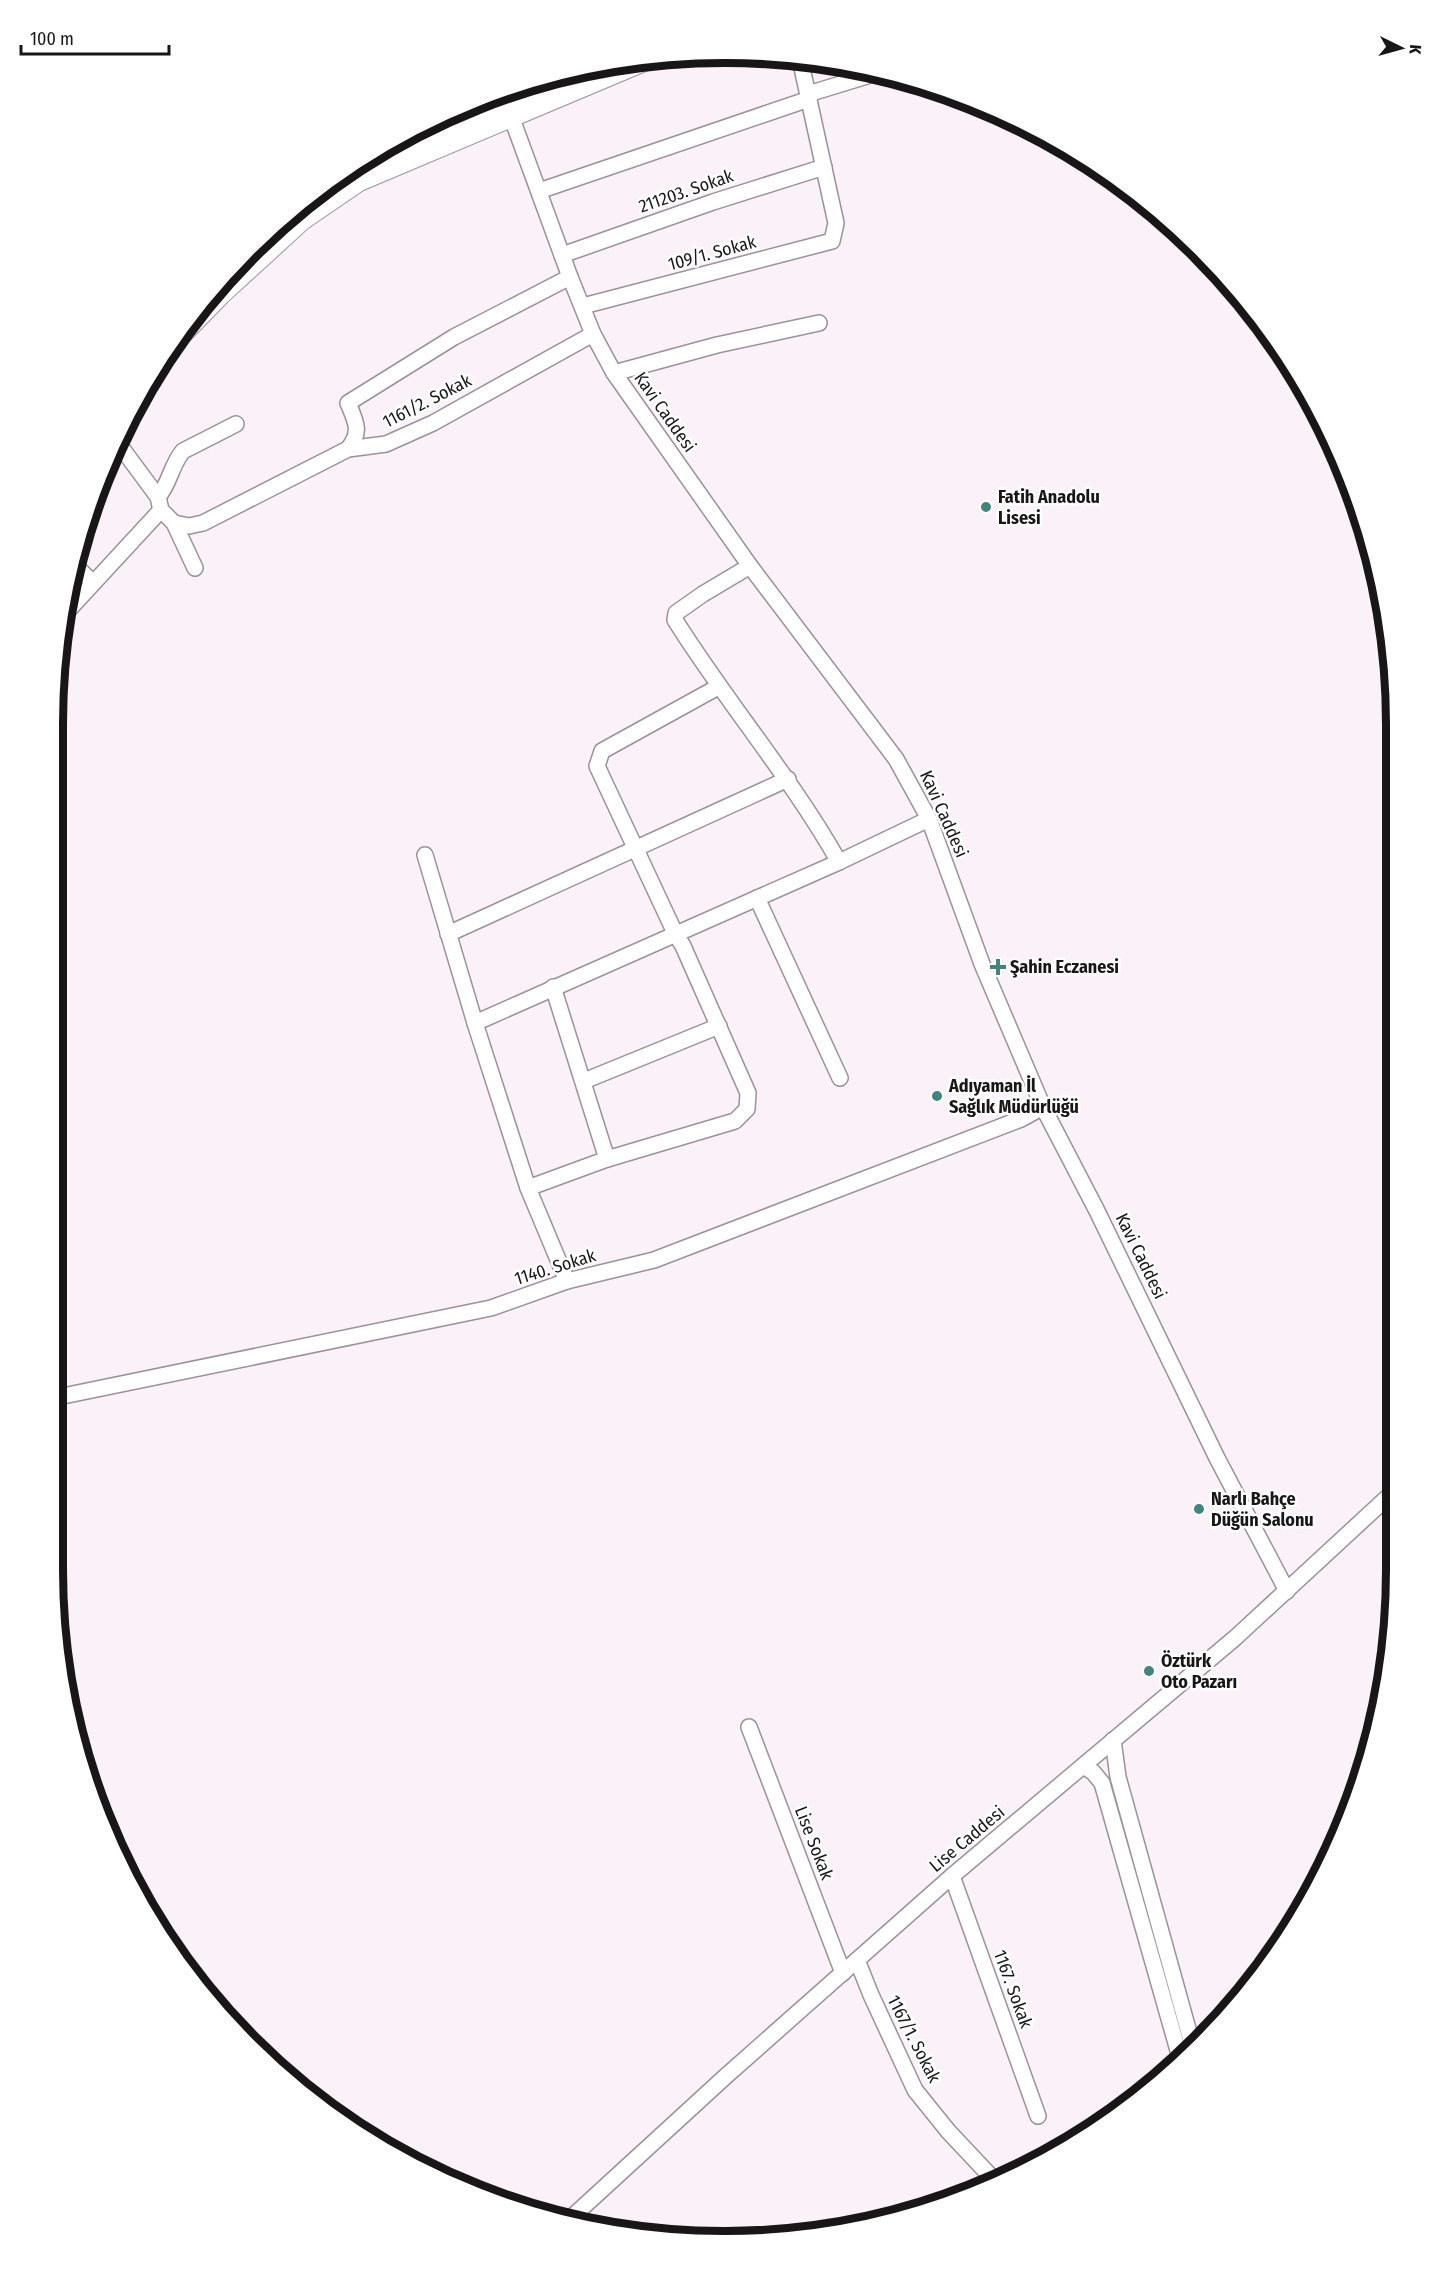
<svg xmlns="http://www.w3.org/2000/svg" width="1449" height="2294" font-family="'Fira Sans Condensed',sans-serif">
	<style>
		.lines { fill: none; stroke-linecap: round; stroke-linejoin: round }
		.minor-casing { stroke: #9b9299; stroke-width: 18 }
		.major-casing { stroke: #9b9299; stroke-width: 22 }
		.minor { stroke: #fff; stroke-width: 15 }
		.major { stroke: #fff; stroke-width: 20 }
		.poi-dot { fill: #3f867e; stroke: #fff; stroke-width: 2 }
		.labels { text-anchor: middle; stroke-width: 5; stroke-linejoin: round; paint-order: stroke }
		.street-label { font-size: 18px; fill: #191618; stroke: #fff }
		.poi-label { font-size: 18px; font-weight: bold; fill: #191618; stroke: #fff; text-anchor: start }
		.rim { fill: none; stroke: #191618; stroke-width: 8 }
	</style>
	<rect width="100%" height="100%" fill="#fbf1f8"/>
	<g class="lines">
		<defs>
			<g id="minor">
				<path d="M 505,90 L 511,116 L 570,277 L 593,334 L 614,373 L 750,566 L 896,759 L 929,819 L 982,964 L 1043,1107 L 1097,1211 L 1217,1458 L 1287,1591"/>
				<path d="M 808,94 L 880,72"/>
				<path d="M 539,191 L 809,99"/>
				<path d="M 562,255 L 713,202 L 824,167"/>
				<path d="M 583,306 L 832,241 L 836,223 L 800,59"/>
				<path d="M 614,373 L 717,345 L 819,323"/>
				<path d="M 118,443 L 158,497 L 161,510 L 174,523 L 195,568"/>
				<path d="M 348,449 C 362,432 356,422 348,403 L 454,337 L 570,277"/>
				<path d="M 158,497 C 170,483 171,465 183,451 L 236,424"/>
				<path d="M 174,523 L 189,526 L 203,523 L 348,449 L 386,444 L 433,423 L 593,334"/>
				<path d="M 750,566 L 703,594 L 676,613 L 675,620 C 727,703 791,777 839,862"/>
				<path d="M 77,567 L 93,583"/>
				<path d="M 64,615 L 161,510"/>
				<path d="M 425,855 L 475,1023 L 528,1188 L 567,1281"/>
				<path d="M 757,898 L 840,1078"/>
				<path d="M 448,934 L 788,779"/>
				<path d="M 553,987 L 607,1159"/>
				<path d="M 475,1023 L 839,862 L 929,819"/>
				<path d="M 584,1081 L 719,1026"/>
				<path d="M 528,1188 L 607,1159 L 735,1121 L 747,1109 L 748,1093 L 683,946 L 675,933 L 597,766 L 602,751 L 718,687"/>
				<path d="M 58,1397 L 491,1308 L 567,1281 L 654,1260 L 1021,1119 L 1043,1107"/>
				<path d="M 749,1727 L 843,1973"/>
				<path d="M 1113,1740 L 1118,1777 L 1193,2047"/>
				<path d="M 1083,1766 L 1093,1772 L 1102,1783 L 1181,2061"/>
				<path d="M 952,1876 L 1038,2116"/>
				<path d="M 857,1960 L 871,1995 L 915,2090 L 948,2131 L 996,2182"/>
				<path d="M 571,2218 L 726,2076 L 952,1876 L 1235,1638 L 1391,1494"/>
			</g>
			<g id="major">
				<path d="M 362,161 L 569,74"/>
				<path d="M 179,337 L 221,294 L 302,220 L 359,181 L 651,58"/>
			</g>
		</defs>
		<use href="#minor" class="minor-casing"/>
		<use href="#major" class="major-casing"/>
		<use href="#minor" class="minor"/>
		<use href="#major" class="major"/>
	</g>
	<g class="poi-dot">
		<circle cx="986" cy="507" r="6"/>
		<path d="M995 958h6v6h6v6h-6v6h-6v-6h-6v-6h6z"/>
		<circle cx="937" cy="1096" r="6"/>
		<circle cx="1199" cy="1509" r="6"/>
		<circle cx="1149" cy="1671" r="6"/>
	</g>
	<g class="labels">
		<g class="street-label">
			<text transform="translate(686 191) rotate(-19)" y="6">211203. Sokak</text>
			<text transform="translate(712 253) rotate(-15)" y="6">109/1. Sokak</text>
			<text transform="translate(427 401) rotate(-27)" y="6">1161/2. Sokak</text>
			<text transform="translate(665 412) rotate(55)" y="6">Kavi Caddesi</text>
			<text transform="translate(944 814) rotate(66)" y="6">Kavi Caddesi</text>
			<text transform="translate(1141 1256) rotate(64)" y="6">Kavi Caddesi</text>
			<text transform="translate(555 1267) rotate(-17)" y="6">1140. Sokak</text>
			<text transform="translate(967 1839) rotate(-40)" y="6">Lise Caddesi</text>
			<text transform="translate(814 1843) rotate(69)" y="6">Lise Sokak</text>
			<text transform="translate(1013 1989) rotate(70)" y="6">1167. Sokak</text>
			<text transform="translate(914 2039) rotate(63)" y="6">1167/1. Sokak</text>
		</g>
		<g class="poi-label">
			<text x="998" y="503">Fatih Anadolu<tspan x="998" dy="21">Lisesi</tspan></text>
			<text x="1010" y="973">Şahin Eczanesi</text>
			<text x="949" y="1092">Adıyaman İl<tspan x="949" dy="21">Sağlık Müdürlüğü</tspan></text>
			<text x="1211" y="1505">Narlı Bahçe<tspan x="1211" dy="21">Düğün Salonu</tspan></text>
			<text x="1161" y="1667">Öztürk<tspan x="1161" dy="21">Oto Pazarı</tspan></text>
		</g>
	</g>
	<path d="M0 0H1449V2294H0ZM724 63H725A661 661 0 0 1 1386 724V1570A661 661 0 0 1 725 2231H724A661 661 0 0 1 63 1570V724A661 661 0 0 1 724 63Z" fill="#fff" fill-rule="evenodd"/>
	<path class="rim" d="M724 63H725A661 661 0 0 1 1386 724V1570A661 661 0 0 1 725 2231H724A661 661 0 0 1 63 1570V724A661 661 0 0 1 724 63Z"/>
	<g transform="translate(1401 48) rotate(95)" stroke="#ffffff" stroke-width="4.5" paint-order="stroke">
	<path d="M0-4.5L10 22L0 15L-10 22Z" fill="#191618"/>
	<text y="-9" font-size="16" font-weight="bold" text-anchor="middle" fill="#191618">K</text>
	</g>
	<path d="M21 45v9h148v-9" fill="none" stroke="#191618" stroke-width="3"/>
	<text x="30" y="45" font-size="18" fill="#191618" stroke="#ffffff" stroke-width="4.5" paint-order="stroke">100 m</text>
</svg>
